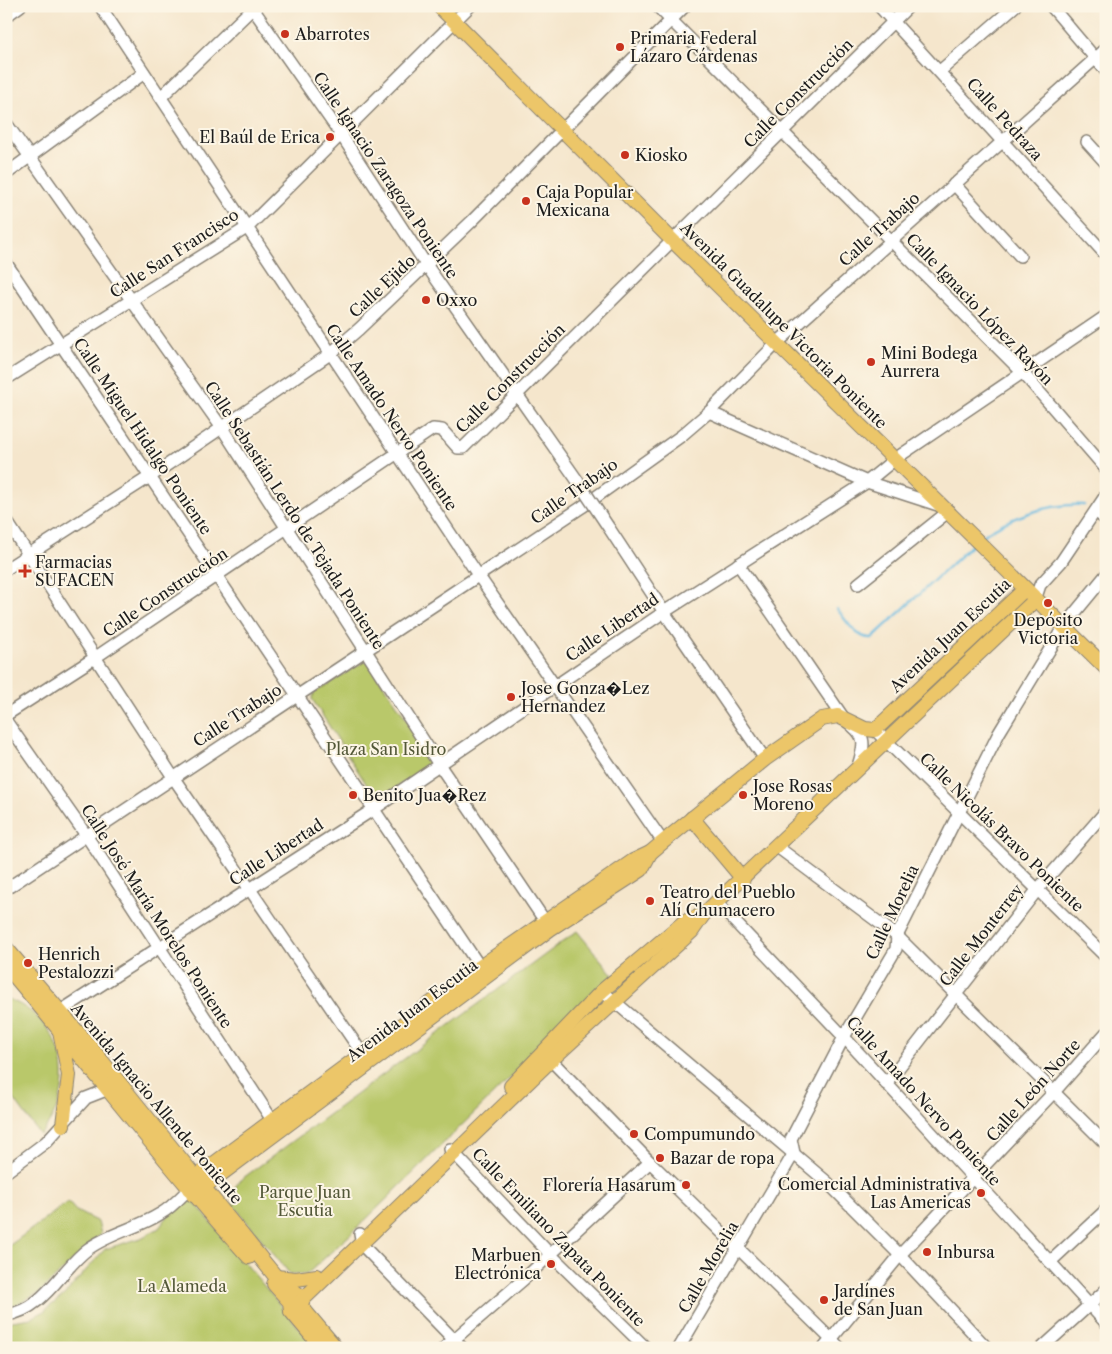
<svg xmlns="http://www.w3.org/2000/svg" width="1112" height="1354" font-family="'Libre Caslon Text',serif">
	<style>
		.green { fill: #b9c86b; stroke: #6a7244 }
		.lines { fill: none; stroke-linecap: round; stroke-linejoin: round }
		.stream { stroke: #63b7df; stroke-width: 2.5 }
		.minor-casing { stroke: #888174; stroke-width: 14 }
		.major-casing { stroke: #888174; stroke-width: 16 }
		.minor { stroke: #fff; stroke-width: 11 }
		.major { stroke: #ecc669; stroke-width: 14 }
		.minor-bridge-casing { stroke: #888174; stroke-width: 14; stroke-linecap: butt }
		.minor-bridge { stroke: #fff; stroke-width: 11 }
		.poi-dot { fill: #c8321e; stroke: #fcf5e5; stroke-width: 2 }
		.labels { text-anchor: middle; stroke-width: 4; stroke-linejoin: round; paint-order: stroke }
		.poi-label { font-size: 16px; fill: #1c1c1c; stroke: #fcf5e5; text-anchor: start }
		.street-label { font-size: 16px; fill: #1c1c1c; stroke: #fcf5e5 }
		.park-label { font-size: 16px; fill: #535838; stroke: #fcf5e5 }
	</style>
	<rect width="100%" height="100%" fill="#fcf5e5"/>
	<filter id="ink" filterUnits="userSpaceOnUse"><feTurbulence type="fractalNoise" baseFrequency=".02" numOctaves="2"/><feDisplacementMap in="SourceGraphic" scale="10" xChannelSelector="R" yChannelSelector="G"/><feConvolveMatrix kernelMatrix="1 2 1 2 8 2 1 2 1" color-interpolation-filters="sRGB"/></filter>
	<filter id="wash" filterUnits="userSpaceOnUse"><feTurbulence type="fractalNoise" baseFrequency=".0096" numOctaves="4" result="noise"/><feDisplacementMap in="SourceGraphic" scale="20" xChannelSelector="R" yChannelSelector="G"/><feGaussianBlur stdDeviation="1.12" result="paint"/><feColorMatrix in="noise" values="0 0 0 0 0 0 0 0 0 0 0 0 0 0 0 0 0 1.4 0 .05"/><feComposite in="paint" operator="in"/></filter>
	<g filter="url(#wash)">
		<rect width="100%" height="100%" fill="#f5e6cc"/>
		<g class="green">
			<path d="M 365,661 L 369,663 L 435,762 L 380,798 L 372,793 L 312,699 L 314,693 Z"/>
			<path d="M 577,931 L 614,976 L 352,1233 L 307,1274 L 290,1274 L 234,1206 L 232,1193 L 239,1181 Z"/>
			<path d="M 6,998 C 66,1021 81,1087 40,1135 L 6,1088 Z"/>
			<path d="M 190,1197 L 316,1348 L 6,1348 L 6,1322 L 31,1318 L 43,1312 L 64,1295 L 105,1249 L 141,1238 L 159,1228 L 173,1209 Z"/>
			<path d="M 68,1202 L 76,1211 L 98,1222 L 101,1234 L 39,1293 L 6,1309 L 6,1248 Z"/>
		</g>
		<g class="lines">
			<g class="stream">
				<path d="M 981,537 C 1008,517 1050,503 1084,505"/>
				<path d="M 837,609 C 847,621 856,639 872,638 L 973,544"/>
			</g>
		</g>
	</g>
	<g filter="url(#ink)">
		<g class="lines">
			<defs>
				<g id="minor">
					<path d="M 100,6 L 478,575 L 663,842"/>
					<path d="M 251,6 L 342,136 L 427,266 L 577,480"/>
					<path d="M 657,6 L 1023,373 L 1106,469"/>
					<path d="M 879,6 L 1106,255"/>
					<path d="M 1051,6 L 1106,71"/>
					<path d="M 6,16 L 20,6"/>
					<path d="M 940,71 L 1015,6"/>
					<path d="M 161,97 L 255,6"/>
					<path d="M 6,123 L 222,428 L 438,763 L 549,927"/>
					<path d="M 1087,142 L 1106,163"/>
					<path d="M 6,174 L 144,73"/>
					<path d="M 954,184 L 1020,256"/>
					<path d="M 6,263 L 484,973"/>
					<path d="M 6,379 L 248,227 L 470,6"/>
					<path d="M 709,412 L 867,482 L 941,506"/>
					<path d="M 1096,511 L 1106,520"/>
					<path d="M 6,520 L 173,777 L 366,1059"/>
					<path d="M 609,528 L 664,612 L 765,759"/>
					<path d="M 738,564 L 845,720 C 866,736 866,741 858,766"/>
					<path d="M 6,569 L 151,476 L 330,354 L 359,329 L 471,222 L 685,6"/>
					<path d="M 858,584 L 949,511"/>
					<path d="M 1035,600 L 1040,585 L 1061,562 L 1106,495"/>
					<path d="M 6,715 L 96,657 L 433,429 L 442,430 L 458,448 L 463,448 L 909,6"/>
					<path d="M 6,721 L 86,835 L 276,1126"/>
					<path d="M 875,730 L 1106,957"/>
					<path d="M 776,846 L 897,936 L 1106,1144"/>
					<path d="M 6,889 L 582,507 L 681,436 L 709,412 L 777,343 L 1106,49"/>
					<path d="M 717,903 L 844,1037 L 1106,1323"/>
					<path d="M 602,991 L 827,1182 L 900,1255 L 987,1348"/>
					<path d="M 59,1012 L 374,809 L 664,612 L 867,482 L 895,459 L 1106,316"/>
					<path d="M 546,1055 L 650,1162 L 840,1348"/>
					<path d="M 886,1084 L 1038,889 L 1106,811"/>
					<path d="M 450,1149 L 550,1254 L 646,1348"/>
					<path d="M 6,1172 L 46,1142 L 86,1098 L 109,1089"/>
					<path d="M 360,1234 L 362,1245 L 462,1348"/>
					<path d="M 1050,1262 L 1106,1210"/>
					<path d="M 6,1315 C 44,1310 61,1269 88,1249 C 110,1233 138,1228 160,1214 C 171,1208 180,1198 189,1189"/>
					<path d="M 444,1348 L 524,1279 L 650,1162"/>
					<path d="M 679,1348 L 794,1153 L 791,1139 L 844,1037 L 896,949 L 897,936 L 999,733 L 1064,626 L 1106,575"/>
					<path d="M 824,1348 L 900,1255 L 1054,1092 L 1106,1033"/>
					<path d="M 1042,1348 L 1106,1290"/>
				</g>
				<g id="major">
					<path d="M 439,6 L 671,239 L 1106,668"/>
					<path d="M 692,818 L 743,879"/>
					<path d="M 6,948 L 92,1049 L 276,1277 L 298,1294 L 299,1304 L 336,1348"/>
					<path d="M 6,966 C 88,1062 164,1163 249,1257"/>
					<path d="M 60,1031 L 69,1075 L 63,1125"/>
					<path d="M 511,1086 L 602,991 L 684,922 L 703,915"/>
					<path d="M 189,1189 L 196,1177 L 480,967 L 633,861 L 650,853"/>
					<path d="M 193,1195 L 550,929 L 641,870 L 650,853 L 663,842 L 765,759 L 822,719 L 838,716 L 865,729 L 875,730 L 1025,589"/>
					<path d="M 276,1277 L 296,1279 L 317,1276"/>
					<path d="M 274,1284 L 290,1302 L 291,1311 L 322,1348"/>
					<path d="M 291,1311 L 550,1061 L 692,931 L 703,915 L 1035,600"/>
				</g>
			</defs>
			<use href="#minor" class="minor-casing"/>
			<use href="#major" class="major-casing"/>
			<use href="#minor" class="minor"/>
			<use href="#major" class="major"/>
			<defs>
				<path id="minor-bridge" d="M 577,480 L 609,528"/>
			</defs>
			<use href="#minor-bridge" class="minor-bridge-casing"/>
			<use href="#minor-bridge" class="minor-bridge"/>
		</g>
	</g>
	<g class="poi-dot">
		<circle cx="285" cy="34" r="5"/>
		<circle cx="620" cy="47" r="5"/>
		<circle cx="330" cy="137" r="5"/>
		<circle cx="625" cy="155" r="5"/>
		<circle cx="526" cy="201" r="5"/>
		<circle cx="426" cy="300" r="5"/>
		<circle cx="871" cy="362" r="5"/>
		<path d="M22.5 563.5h5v5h5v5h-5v5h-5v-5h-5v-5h5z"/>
		<circle cx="1048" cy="603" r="5"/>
		<circle cx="511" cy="697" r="5"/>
		<circle cx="353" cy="795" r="5"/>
		<circle cx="743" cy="795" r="5"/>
		<circle cx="650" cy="901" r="5"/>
		<circle cx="28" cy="963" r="5"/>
		<circle cx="634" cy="1134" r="5"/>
		<circle cx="660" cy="1158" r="5"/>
		<circle cx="686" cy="1185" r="5"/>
		<circle cx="981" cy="1193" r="5"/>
		<circle cx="927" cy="1252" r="5"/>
		<circle cx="551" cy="1264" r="5"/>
		<circle cx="824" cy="1300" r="5"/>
	</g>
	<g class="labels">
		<g class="poi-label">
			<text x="295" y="40">Abarrotes</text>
			<text x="630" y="44">Primaria Federal<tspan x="630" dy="18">Lázaro Cárdenas</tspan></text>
			<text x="320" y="143" text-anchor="end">El Baúl de Erica</text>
			<text x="635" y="161">Kiosko</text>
			<text x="536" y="198">Caja Popular<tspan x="536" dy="18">Mexicana</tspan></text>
			<text x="436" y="306">Oxxo</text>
			<text x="881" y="359">Mini Bodega<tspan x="881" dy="18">Aurrera</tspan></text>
			<text x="35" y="568">Farmacias<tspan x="35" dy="18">SUFACEN</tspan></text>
			<text x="1048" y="626" text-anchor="middle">Depósito<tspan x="1048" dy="18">Victoria</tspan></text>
			<text x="521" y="694">Jose Gonza�Lez<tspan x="521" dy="18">Hernandez</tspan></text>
			<text x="753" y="792">Jose Rosas<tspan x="753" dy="18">Moreno</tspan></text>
			<text x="363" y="801">Benito Jua�Rez</text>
			<text x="660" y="898">Teatro del Pueblo<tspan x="660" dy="18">Alí Chumacero</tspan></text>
			<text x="38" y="960">Henrich<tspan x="38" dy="18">Pestalozzi</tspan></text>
			<text x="644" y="1140">Compumundo</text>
			<text x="670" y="1164">Bazar de ropa</text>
			<text x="971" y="1190" text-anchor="end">Comercial Administrativa<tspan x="971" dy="18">Las Americas</tspan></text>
			<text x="676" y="1191" text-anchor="end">Florería Hasarum</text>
			<text x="937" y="1258">Inbursa</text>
			<text x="541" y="1261" text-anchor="end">Marbuen<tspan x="541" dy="18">Electrónica</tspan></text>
			<text x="834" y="1297">Jardínes<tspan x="834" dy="18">de San Juan</tspan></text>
		</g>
		<g class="street-label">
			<text transform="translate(798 93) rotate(-45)" y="6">Calle Construcción</text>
			<text transform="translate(1005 119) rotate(48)" y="6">Calle Pedraza</text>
			<text transform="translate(386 175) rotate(56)" y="6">Calle Ignacio Zaragoza Poniente</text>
			<text transform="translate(879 229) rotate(-42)" y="6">Calle Trabajo</text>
			<text transform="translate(174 253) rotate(-33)" y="6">Calle San Francisco</text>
			<text transform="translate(382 286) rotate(-43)" y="6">Calle Ejido</text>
			<text transform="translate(980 309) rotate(46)" y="6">Calle Ignacio López Rayón</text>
			<text transform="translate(784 325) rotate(45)" y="6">Avenida Guadalupe Victoria Poniente</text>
			<text transform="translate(510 378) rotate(-45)" y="6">Calle Construcción</text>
			<text transform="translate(392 417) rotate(56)" y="6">Calle Amado Nervo Poniente</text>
			<text transform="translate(143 436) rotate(56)" y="6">Calle Miguel Hidalgo Poniente</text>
			<text transform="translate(574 491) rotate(-35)" y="6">Calle Trabajo</text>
			<text transform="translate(295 515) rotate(57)" y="6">Calle Sebastián Lerdo de Tejada Poniente</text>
			<text transform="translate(165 592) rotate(-34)" y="6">Calle Construcción</text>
			<text transform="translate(612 627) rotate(-34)" y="6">Calle Libertad</text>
			<text transform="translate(950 635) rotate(-43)" y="6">Avenida Juan Escutia</text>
			<text transform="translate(237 715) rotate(-33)" y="6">Calle Trabajo</text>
			<text transform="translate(1002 832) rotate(44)" y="6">Calle Nicolás Bravo Poniente</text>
			<text transform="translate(276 852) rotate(-33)" y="6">Calle Libertad</text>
			<text transform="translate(892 912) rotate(-65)" y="6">Calle Morelia</text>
			<text transform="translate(157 916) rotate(57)" y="6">Calle José María Morelos Poniente</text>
			<text transform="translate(981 935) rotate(-52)" y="6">Calle Monterrey</text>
			<text transform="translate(412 1010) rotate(-37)" y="6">Avenida Juan Escutia</text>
			<text transform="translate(1033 1090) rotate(-48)" y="6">Calle León Norte</text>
			<text transform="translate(924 1101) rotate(48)" y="6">Calle Amado Nervo Poniente</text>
			<text transform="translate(157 1103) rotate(50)" y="6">Avenida Ignacio Allende Poniente</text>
			<text transform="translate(559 1237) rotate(46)" y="6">Calle Emiliano Zapata Poniente</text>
			<text transform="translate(708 1267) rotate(-60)" y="6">Calle Morelia</text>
		</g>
		<g class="park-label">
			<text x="386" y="755">Plaza San Isidro</text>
			<text x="305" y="1198">Parque Juan<tspan x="305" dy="18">Escutia</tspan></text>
			<text x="182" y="1292">La Alameda</text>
		</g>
	</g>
	<rect width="1112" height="1354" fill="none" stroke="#fcf5e5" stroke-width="25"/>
</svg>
